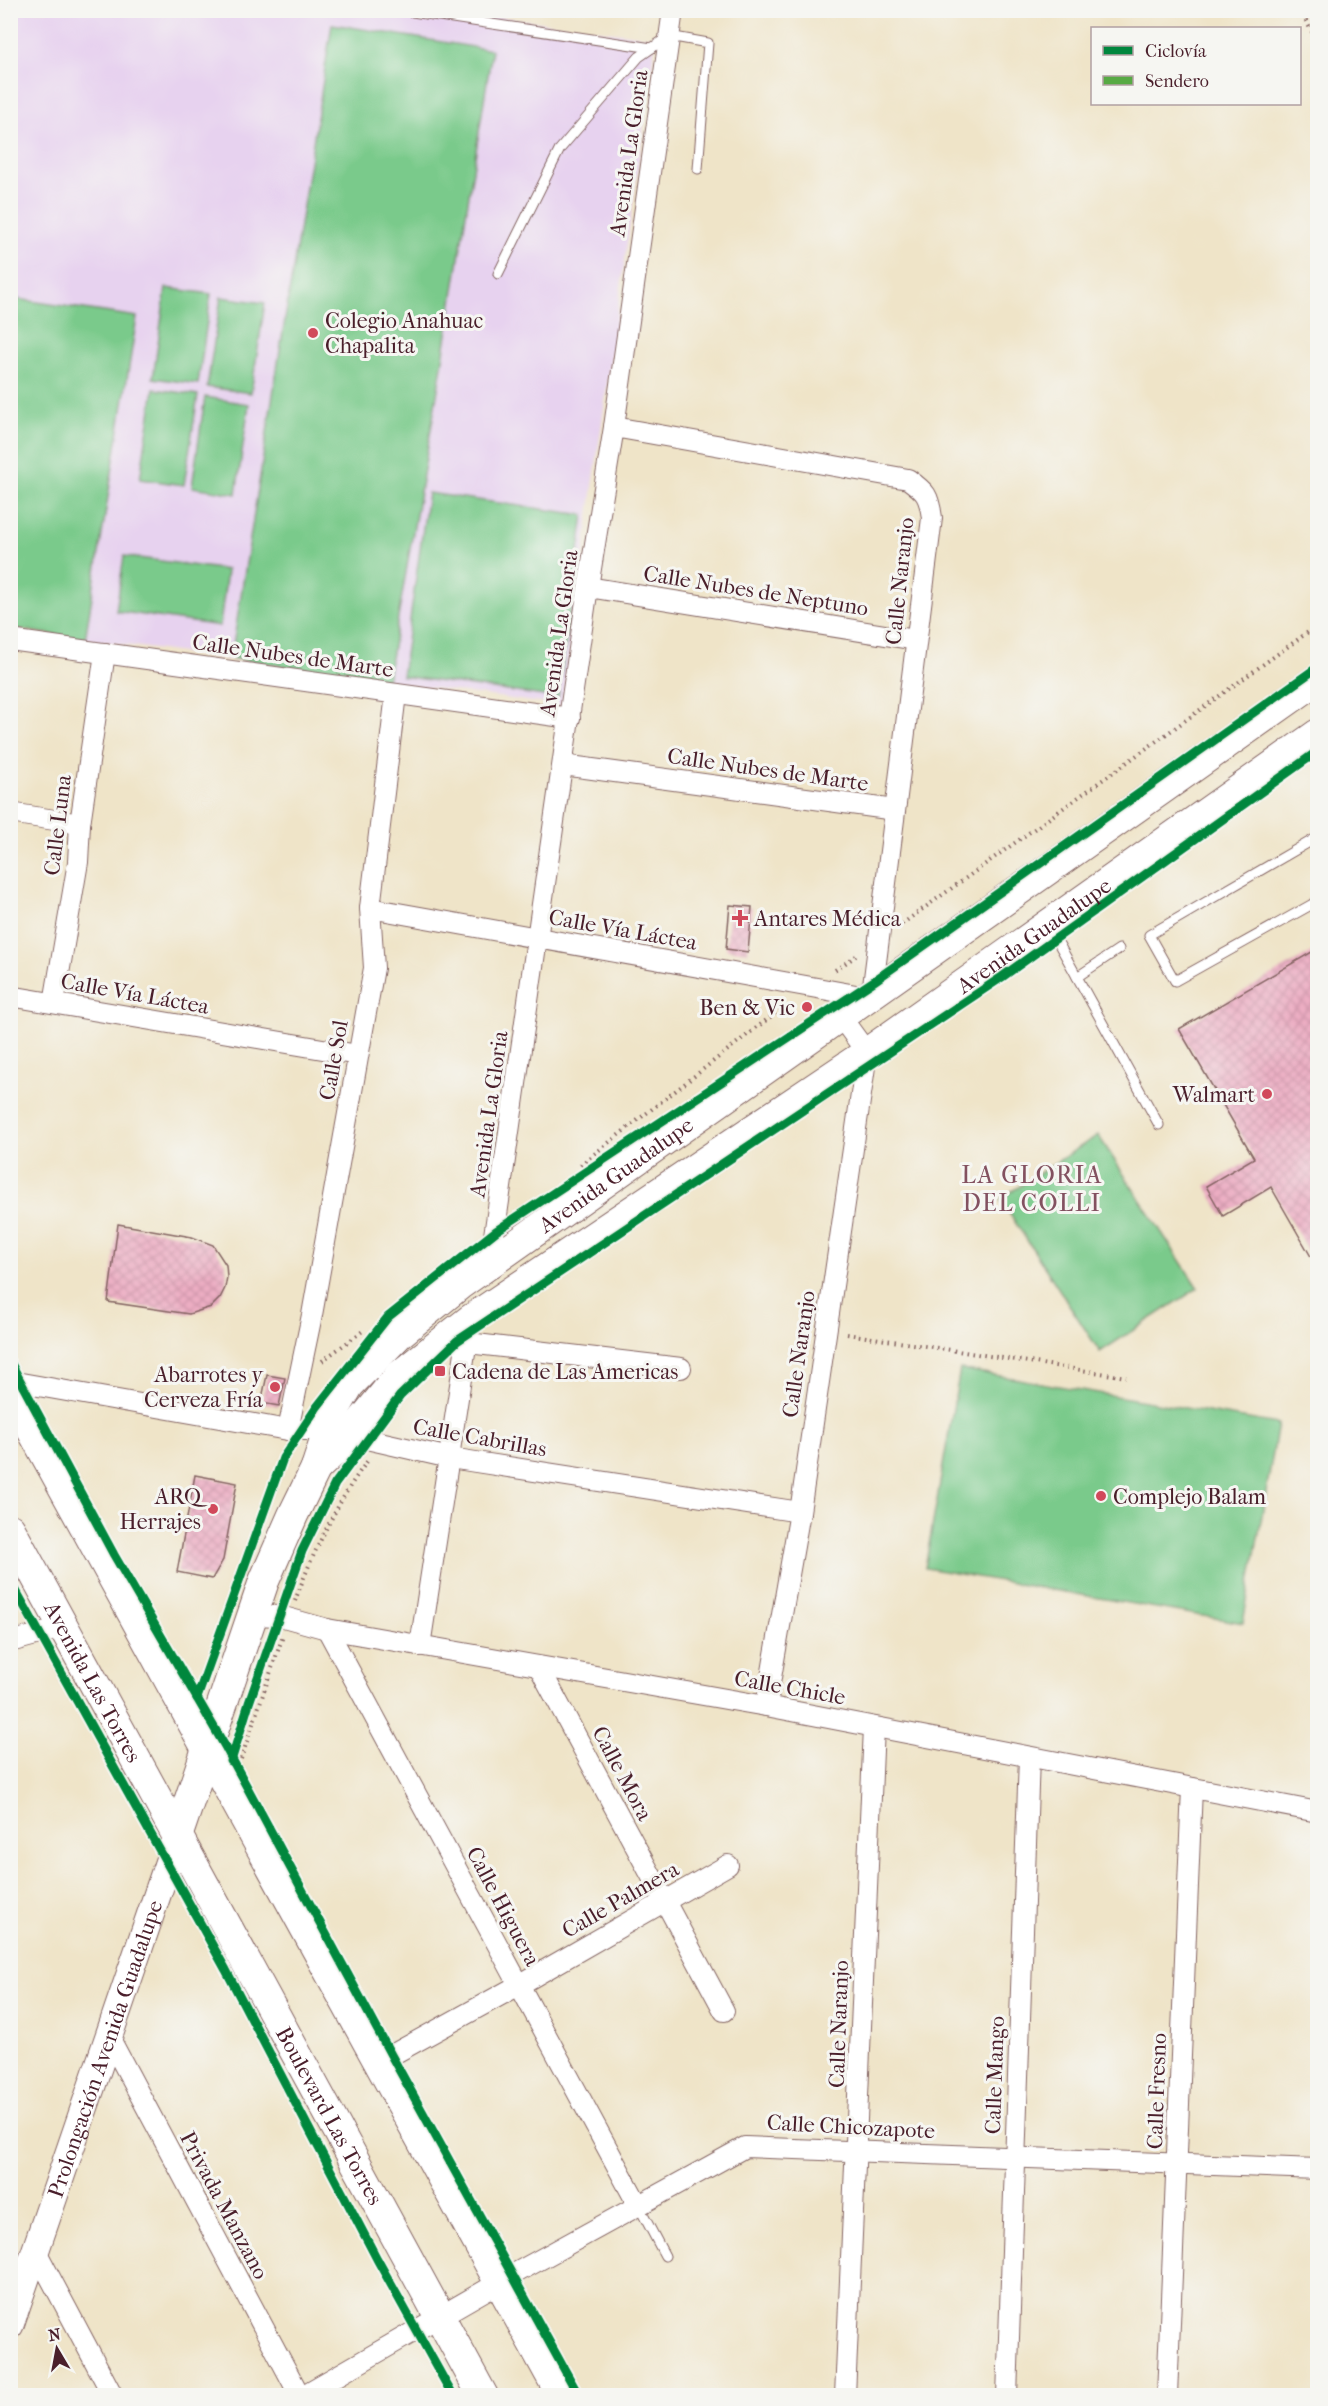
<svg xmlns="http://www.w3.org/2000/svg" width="1328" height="2406" font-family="'IM FELL French Canon',serif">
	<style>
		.built { fill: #e7d2ef }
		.park { fill: #7aca8b; stroke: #62745b; stroke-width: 1.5 }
		.building { fill: url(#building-cross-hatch) }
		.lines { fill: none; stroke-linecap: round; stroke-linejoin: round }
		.lane-casing { stroke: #846462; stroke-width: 11 }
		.street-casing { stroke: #846462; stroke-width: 22 }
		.secondary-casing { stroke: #846462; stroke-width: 29 }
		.primary-casing { stroke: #846462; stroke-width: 32 }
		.path { stroke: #846462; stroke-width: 4; stroke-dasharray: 1.5 4.5; stroke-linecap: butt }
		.lane { stroke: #fff; stroke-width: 9 }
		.street { stroke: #fff; stroke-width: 20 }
		.secondary { stroke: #fff; stroke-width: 27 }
		.primary { stroke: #fff; stroke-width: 30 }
		.quiet { stroke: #57aa44; stroke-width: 8; stroke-dasharray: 15 8; stroke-linecap: butt }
		.cycleway-casing { stroke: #f6f6f2; stroke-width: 13 }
		.cycleway { stroke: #00873e; stroke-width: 9 }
		.poi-dot { fill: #d1495b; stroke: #f6f6f2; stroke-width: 2 }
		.labels { text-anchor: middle; stroke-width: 6; stroke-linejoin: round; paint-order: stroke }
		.street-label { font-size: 22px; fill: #4a1f2b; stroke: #f6f6f2 }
		.poi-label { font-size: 22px; fill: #4a1f2b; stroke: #f6f6f2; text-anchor: start }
		.neighbourhood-label { font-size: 24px; letter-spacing: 1.5px; fill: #835160; stroke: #f6f6f2 }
	</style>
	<defs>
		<pattern id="building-cross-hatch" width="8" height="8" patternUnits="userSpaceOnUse" patternTransform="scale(1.5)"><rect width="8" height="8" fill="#ecadc3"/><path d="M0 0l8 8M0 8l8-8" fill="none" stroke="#cc94a8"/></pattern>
	</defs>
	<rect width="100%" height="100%" fill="#f6f6f2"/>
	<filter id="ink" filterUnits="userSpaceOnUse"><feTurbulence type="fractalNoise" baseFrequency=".0167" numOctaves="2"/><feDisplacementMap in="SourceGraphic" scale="12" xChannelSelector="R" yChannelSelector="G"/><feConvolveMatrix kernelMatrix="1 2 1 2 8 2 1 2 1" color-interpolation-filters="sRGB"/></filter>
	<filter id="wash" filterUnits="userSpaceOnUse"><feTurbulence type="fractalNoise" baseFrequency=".008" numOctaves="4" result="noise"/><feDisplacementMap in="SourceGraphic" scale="24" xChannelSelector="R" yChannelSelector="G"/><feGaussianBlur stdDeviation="1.35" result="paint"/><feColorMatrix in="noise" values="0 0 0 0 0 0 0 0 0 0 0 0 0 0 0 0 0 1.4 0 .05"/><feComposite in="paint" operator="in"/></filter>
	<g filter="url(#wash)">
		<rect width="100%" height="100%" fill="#efe4c8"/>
		<path class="built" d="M 449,10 L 656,38 L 562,706 L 11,629 L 11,11 Z"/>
		<g class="park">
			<path d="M 332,24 L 492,50 L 441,372 L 387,681 L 231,658 Z"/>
			<path d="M 166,288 L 211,294 L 198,384 L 153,378 Z"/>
			<path d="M 221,297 L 265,303 L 251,393 L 207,387 Z"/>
			<path d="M 10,298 L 137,317 L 85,640 L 11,628 Z"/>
			<path d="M 154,389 L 198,395 L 184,485 L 140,479 Z"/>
			<path d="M 205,397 L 249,404 L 236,494 L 192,487 Z"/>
			<path d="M 428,493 L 584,515 L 558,698 L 402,676 Z"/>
			<path d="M 124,556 L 227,570 L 220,626 L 116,611 Z"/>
			<path d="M 1098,1135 L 1198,1288 L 1100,1352 L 1000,1199 Z"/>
			<path d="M 960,1369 L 1278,1424 L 1243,1623 L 925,1568 Z"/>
		</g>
		<g id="blocks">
			<g class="building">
				<path d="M 730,905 L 752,907 L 748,952 L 726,949 Z"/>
				<path d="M 1317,949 L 1317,1267 L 1271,1187 L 1223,1216 L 1206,1186 L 1254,1158 L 1179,1029 Z"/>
				<path d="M 118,1224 L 192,1237 L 213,1245 L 226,1265 L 227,1277 L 225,1288 L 220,1298 L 211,1307 L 189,1314 L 108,1302 Z"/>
				<path d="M 267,1375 L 285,1378 L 279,1406 L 261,1403 Z"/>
				<path d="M 195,1475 L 237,1483 L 223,1560 L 212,1579 L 177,1572 Z"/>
			</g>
		</g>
	</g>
	<g filter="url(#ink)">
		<use href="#blocks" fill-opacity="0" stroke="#846462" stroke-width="1.5"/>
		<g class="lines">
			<defs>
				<g id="lane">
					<path d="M 399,10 L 652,48"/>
					<path d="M 498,274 L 560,149 L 639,57 L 669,36 L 708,43 L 698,169"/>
					<path d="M 1318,837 L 1149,935 L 1175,981 L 1318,901"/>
					<path d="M 1050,928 L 1159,1125"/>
					<path d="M 1077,977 L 1119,949"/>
					<path d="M 638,2205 L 665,2256"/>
				</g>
				<g id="street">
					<path d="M 614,427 L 908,479 C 926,492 929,495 932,518 L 872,994"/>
					<path d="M 588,587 L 916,640"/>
					<path d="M 10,640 L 570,718"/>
					<path d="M 563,765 L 895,810"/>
					<path d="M 10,813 L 80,824"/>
					<path d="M 370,908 L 867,997"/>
					<path d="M 10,996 L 358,1055"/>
					<path d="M 54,1003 L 78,862 L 80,824 L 105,653"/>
					<path d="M 490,1263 L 588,587 L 614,427 L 673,10"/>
					<path d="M 468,1343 L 681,1368"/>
					<path d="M 10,1381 L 288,1430 L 327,1430 L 450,1458 L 800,1512"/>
					<path d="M 288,1430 L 312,1315 L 374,968 L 370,908 L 396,694"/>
					<path d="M 253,1615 L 280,1616 L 327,1629 L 766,1706 L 1318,1812"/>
					<path d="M 327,1629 L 638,2205"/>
					<path d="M 10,1642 L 65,1627"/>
					<path d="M 420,1646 L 470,1320"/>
					<path d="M 539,1667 L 724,2011"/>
					<path d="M 766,1706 L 800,1512 L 867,1053 L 840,1016"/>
					<path d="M 109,2037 L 300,2396"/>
					<path d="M 379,2062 L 519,1985 L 728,1865"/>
					<path d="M 36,2251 L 113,2396"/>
					<path d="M 302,2396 L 512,2275 L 745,2147 L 1318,2169"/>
					<path d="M 845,2396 L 874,1727"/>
					<path d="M 1007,2396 L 1029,1757"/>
					<path d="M 1167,2396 L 1192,1788"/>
				</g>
				<g id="secondary">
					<path id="s1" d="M 10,2325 L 178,1834"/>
				</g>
				<g id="primary">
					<path d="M 10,1390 L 562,2396"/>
					<path id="s2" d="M 316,1468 L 349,1437 L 399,1376 L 470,1320 L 867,1053 L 1318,734"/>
					<path id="s3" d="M 10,1529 L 483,2396"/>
					<path id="s4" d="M 178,1834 L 264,1581 L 293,1515 L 316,1468 L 336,1407 L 349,1385 L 400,1333 L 459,1285 L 1318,679"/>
				</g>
			</defs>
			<use href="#lane" class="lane-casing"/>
			<use href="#street" class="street-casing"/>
			<use href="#secondary" class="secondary-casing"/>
			<use href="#primary" class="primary-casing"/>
			<g class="path">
				<path d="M 1300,10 L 1318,43"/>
				<path d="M 902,924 L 1318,625"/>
				<path d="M 835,970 L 856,956"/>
				<path d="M 580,1165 L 787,1004"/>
				<path d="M 847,1334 L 1126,1377"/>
				<path d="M 322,1361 L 364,1330"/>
				<path d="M 295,1601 C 312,1554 339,1498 369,1459"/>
				<path d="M 241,1759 L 283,1636"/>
			</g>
			<use href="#lane" class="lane"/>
			<use href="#street" class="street"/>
			<use href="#secondary" class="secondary"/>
			<use href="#primary" class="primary"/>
			<path class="quiet" d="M 10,2316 L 13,2317"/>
			<defs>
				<g id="cycleway">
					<path d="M 10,1362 L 114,1555 L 226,1748 L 391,2055 L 579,2396"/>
					<path d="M 10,1580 L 226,1970 L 377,2259 L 453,2396"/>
					<path d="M 197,1698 L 283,1458 L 317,1407 L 388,1317 L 496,1231 L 874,981 L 1318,667"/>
					<path d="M 231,1761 L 249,1703 L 302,1551 L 335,1484 L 400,1396 L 457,1341 L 1002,977 L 1318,751"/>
				</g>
			</defs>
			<use href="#cycleway" class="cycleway-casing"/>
			<use href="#cycleway" class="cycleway"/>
		</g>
	</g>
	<g class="poi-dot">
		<circle cx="313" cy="333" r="6"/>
		<path d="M737 909h6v6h6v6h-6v6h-6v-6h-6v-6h6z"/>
		<circle cx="807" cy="1007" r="6"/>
		<circle cx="1267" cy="1094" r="6"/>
		<rect x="434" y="1365" width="12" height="12" rx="3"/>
		<circle cx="275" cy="1387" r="6"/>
		<circle cx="1101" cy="1496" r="6"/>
		<circle cx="213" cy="1509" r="6"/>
	</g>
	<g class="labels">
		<g class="street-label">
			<text transform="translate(628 153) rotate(-82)" y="8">Avenida La Gloria</text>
			<text transform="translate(899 581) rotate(-84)" y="8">Calle Naranjo</text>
			<text transform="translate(756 590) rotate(9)" y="8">Calle Nubes de Neptuno</text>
			<text transform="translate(558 633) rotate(-82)" y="8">Avenida La Gloria</text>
			<text transform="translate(293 655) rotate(8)" y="8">Calle Nubes de Marte</text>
			<text transform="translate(768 769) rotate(8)" y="8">Calle Nubes de Marte</text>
			<text transform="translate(57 825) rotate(-83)" y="8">Calle Luna</text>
			<text transform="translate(623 929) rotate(10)" y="8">Calle Vía Láctea</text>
			<text dy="8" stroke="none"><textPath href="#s2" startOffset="897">Avenida Guadalupe</textPath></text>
			<text transform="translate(135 993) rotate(10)" y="8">Calle Vía Láctea</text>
			<text transform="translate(333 1060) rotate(-80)" y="8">Calle Sol</text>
			<text transform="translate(488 1114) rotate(-82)" y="8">Avenida La Gloria</text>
			<text dy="8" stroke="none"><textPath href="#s4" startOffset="822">Avenida Guadalupe</textPath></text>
			<text transform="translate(798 1354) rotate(-82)" y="8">Calle Naranjo</text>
			<text transform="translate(480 1437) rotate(10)" y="8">Calle Cabrillas</text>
			<text dy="8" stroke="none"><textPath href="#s3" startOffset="174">Avenida Las Torres</textPath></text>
			<text transform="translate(790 1687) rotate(10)" y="8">Calle Chicle</text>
			<text transform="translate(623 1773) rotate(62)" y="8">Calle Mora</text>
			<text transform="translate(620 1899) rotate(-30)" y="8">Calle Palmera</text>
			<text transform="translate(504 1906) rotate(62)" y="8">Calle Higuera</text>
			<text transform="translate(838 2024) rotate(-88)" y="8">Calle Naranjo</text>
			<text dy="8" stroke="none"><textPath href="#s1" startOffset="292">Prolongación Avenida Guadalupe</textPath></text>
			<text transform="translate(994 2075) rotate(-88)" y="8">Calle Mango</text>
			<text transform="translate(1156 2091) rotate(-88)" y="8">Calle Fresno</text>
			<text dy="8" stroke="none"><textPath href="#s3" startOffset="668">Boulevard Las Torres</textPath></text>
			<text transform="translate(851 2126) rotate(3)" y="8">Calle Chicozapote</text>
			<text transform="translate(225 2205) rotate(62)" y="8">Privada Manzano</text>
		</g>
		<g class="poi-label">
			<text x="325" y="328">Colegio Anahuac<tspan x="325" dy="25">Chapalita</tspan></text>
			<text x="754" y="926">Antares Médica</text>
			<text x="795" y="1015" text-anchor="end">Ben &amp; Vic</text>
			<text x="1255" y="1102" text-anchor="end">Walmart</text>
			<text x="452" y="1379">Cadena de Las Americas</text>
			<text x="263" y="1382" text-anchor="end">Abarrotes y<tspan x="263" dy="25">Cerveza Fría</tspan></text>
			<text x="201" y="1504" text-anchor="end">ARQ<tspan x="201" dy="25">Herrajes</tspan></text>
			<text x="1113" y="1504">Complejo Balam</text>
		</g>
		<g class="neighbourhood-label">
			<text x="1032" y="1183">LA GLORIA<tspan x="1032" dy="28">DEL COLLI</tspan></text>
		</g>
	</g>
	<rect width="1328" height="2406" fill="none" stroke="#f6f6f2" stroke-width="36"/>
	<rect x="1091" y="27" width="210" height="78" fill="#f6f6f2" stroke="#b1a0a2" stroke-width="1.5"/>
	<rect x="1103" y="46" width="30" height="9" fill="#00873e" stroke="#b1a0a2" stroke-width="1.5"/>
	<text x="1145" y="57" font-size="18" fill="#4a1f2b">Ciclovía</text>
	<rect x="1103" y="76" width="30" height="9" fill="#57aa44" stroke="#b1a0a2" stroke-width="1.5"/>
	<text x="1145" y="87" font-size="18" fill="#4a1f2b">Sendero</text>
	<g transform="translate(57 2349) rotate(350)" stroke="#f6f6f2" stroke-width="4.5" paint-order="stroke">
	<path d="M0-4.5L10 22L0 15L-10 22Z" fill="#4a1f2b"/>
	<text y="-9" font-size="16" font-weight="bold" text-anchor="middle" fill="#4a1f2b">N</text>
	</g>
</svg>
